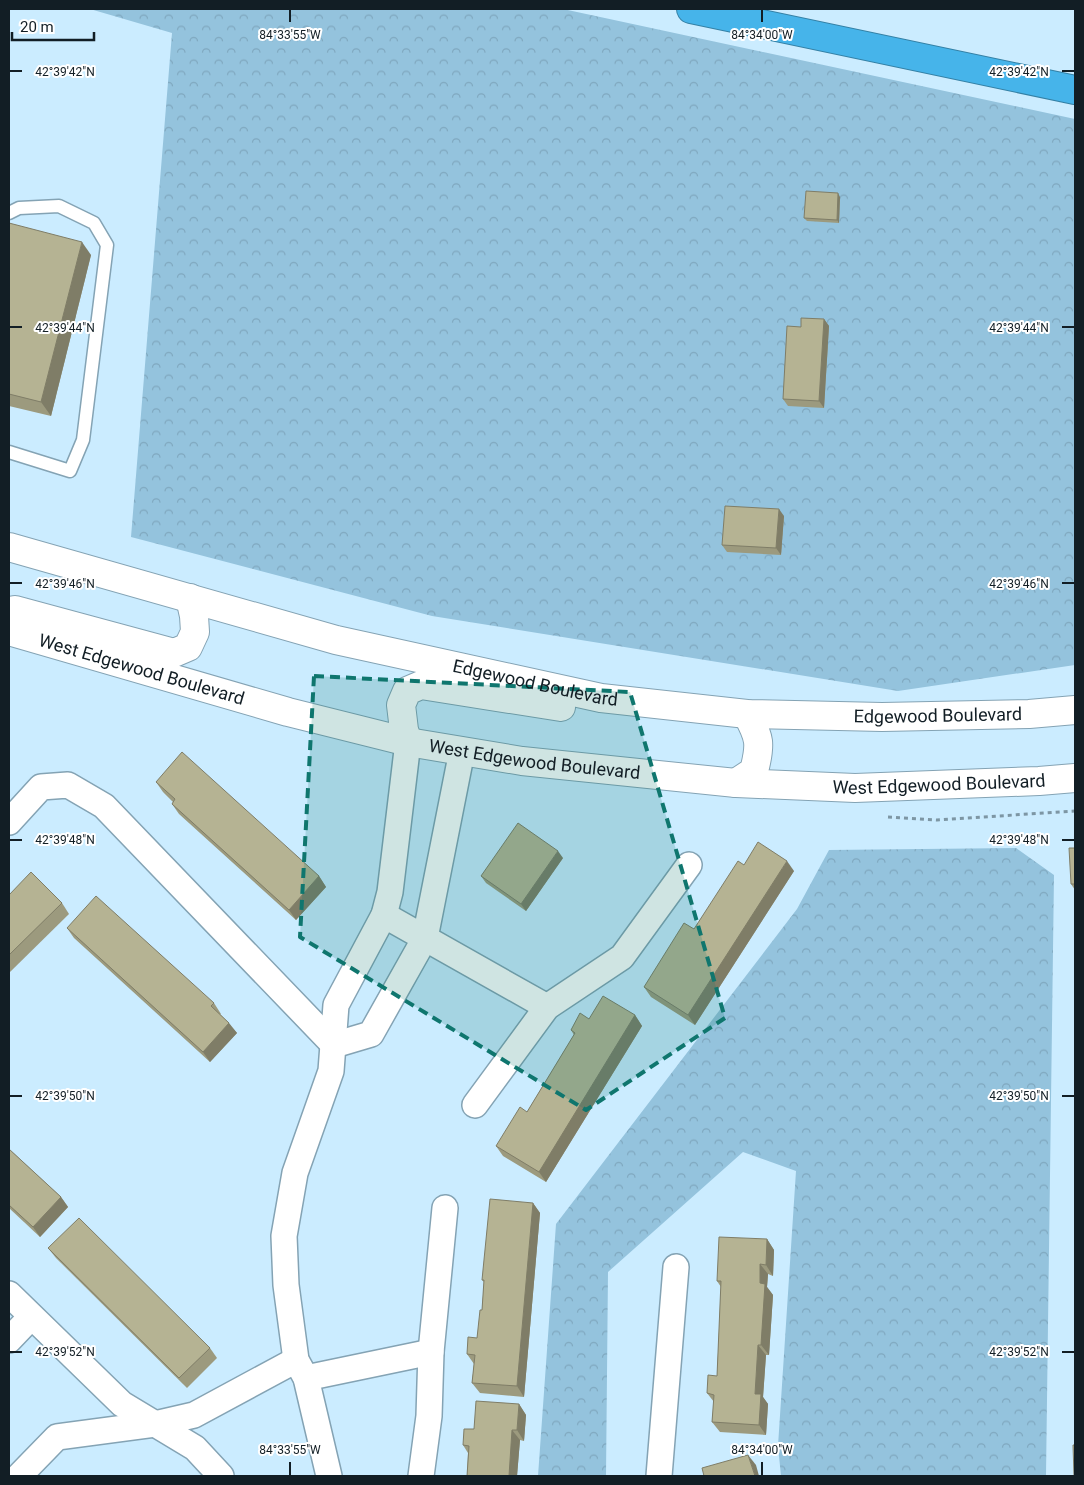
<svg xmlns="http://www.w3.org/2000/svg" width="1084" height="1485" font-family="Roboto,sans-serif">
	<style>
		.forest { fill: url(#forest-crowns) }
		.lines { fill: none; stroke-linecap: round; stroke-linejoin: round }
		.service-casing { stroke: #84a3b4; stroke-width: 15 }
		.minor-casing { stroke: #84a3b4; stroke-width: 28 }
		.tertiary-casing { stroke: #84a3b4; stroke-width: 30 }
		.motorway-casing { stroke: #3480a5; stroke-width: 30 }
		.path { stroke: #7d96a4; stroke-width: 3; stroke-dasharray: 4 4; stroke-linecap: butt }
		.service { stroke: #fff; stroke-width: 12 }
		.minor { stroke: #fff; stroke-width: 25 }
		.tertiary { stroke: #fff; stroke-width: 28 }
		.motorway { stroke: #46b4ea; stroke-width: 28 }
		.wall { fill: #9c9a7e }
		.shaded-wall { fill: #7f7d67 }
		.building { fill: #b5b393; stroke: #7f7d67 }
		.marked { fill: #0f766e; fill-opacity: 0.2; stroke: #0f766e; stroke-width: 4; stroke-dasharray: 10 6; stroke-linejoin: round }
		.ticks { fill: none; stroke: #121e25; stroke-width: 2 }
		.labels { text-anchor: middle; stroke-width: 4; stroke-linejoin: round; paint-order: stroke }
		.street-label { font-size: 18px; fill: #121e25; stroke: #fff }
		.ticks-label { font-size: 12px; text-anchor: middle; fill: #121e25; stroke: #fff; stroke-width: 4; stroke-linejoin: round; paint-order: stroke }
	</style>
	<defs>
		<pattern id="forest-crowns" width="20" height="18" patternUnits="userSpaceOnUse" patternTransform="scale(1.25)"><rect width="20" height="18" fill="#94c3dd"/><path d="M2 6a3 3 0 1 1 6 0M12 15a3 3 0 1 1 6 0" fill="none" stroke="#7fa7be"/></pattern>
	</defs>
	<rect width="100%" height="100%" fill="#cbecff"/>
	<g class="forest">
		<path d="M 90,9 L 563,9 L 1075,119 L 1075,665 L 898,691 L 432,616 L 131,537 L 172,33 Z"/>
		<path d="M 1016,848 L 1054,875 L 1046,1476 L 781,1476 L 778,1446 L 796,1171 L 743,1152 L 608,1272 L 606,1476 L 538,1476 L 556,1224 L 797,909 L 829,850 Z"/>
	</g>
	<g class="lines">
		<defs>
			<path id="service" d="M 9,213 L 19,208 L 59,206 L 94,223 L 107,245 L 83,440 L 70,471 L 9,452"/>
			<g id="minor">
				<path d="M 9,822 L 41,787 L 68,785 L 104,806 L 334,1045"/>
				<path d="M 384,915 L 547,1007"/>
				<path d="M 334,1045 L 371,1034 L 425,938 L 462,751"/>
				<path d="M 475,1105 L 547,1007 L 622,957 L 689,865"/>
				<path d="M 9,1294 L 122,1404 L 195,1448 L 221,1476"/>
				<path d="M 9,1340 L 31,1317"/>
				<path d="M 306,1378 L 431,1352"/>
				<path d="M 19,1476 L 57,1437 L 155,1424 L 194,1415 L 296,1360"/>
				<path d="M 329,1476 L 306,1378 L 296,1360 L 286,1285 L 284,1236 L 295,1173 L 331,1071 L 336,1005 L 384,915 L 390,892 L 408,742"/>
				<path d="M 421,1476 L 429,1416 L 431,1352 L 445,1208"/>
				<path d="M 659,1476 L 676,1267"/>
			</g>
			<g id="tertiary">
				<path id="s1" d="M 9,547 L 336,640 L 601,698 L 747,714 L 882,717 L 1029,714 L 1075,710"/>
				<path d="M 9,611 L 15,610 L 174,653 L 188,647 L 195,632 L 194,616 L 190,598"/>
				<path id="s2" d="M 9,631 L 288,712 L 408,742 L 522,761 L 736,783 L 855,788 L 1039,781 L 1075,778"/>
				<path d="M 408,742 L 404,730 L 401,705 L 407,691 L 421,685 L 561,707"/>
				<path d="M 736,783 L 754,771 C 761,744 760,738 747,714"/>
			</g>
			<path id="motorway" d="M 691,9 L 1075,90"/>
		</defs>
		<use href="#service" class="service-casing"/>
		<use href="#minor" class="minor-casing"/>
		<use href="#tertiary" class="tertiary-casing"/>
		<use href="#motorway" class="motorway-casing"/>
		<path class="path" d="M 888,817 L 937,820 L 1075,811"/>
		<use href="#service" class="service"/>
		<use href="#minor" class="minor"/>
		<use href="#tertiary" class="tertiary"/>
		<use href="#motorway" class="motorway"/>
	</g>
	<g class="wall">
		<path d="M 840,197 L 839,223 L 807,221 L 804,218 Z"/>
		<path d="M 9,223 L 91,255 L 51,416 L 9,406 Z"/>
		<path d="M 824,319 L 829,326 L 824,408 L 788,406 L 783,399 Z"/>
		<path d="M 784,516 L 781,555 L 727,552 L 722,545 Z"/>
		<path d="M 156,782 L 319,876 L 326,887 L 296,920 L 179,814 L 172,804 L 173,802 L 163,792 Z"/>
		<path d="M 1075,848 L 1075,890 L 1071,884 Z"/>
		<path d="M 563,858 L 526,911 L 486,883 L 481,876 Z"/>
		<path d="M 744,865 L 794,871 L 695,1025 L 651,997 L 644,987 L 694,929 Z"/>
		<path d="M 9,895 L 62,903 L 69,914 L 9,973 Z"/>
		<path d="M 67,928 L 214,1003 L 221,1014 L 220,1014 L 237,1033 L 210,1062 L 74,938 Z"/>
		<path d="M 635,1015 L 642,1026 L 546,1182 L 503,1156 L 496,1146 L 527,1112 L 574,1035 L 571,1030 L 589,1019 Z"/>
		<path d="M 9,1149 L 61,1197 L 68,1207 L 40,1237 L 9,1208 Z"/>
		<path d="M 533,1203 L 540,1213 L 524,1397 L 480,1393 L 472,1383 L 474,1364 L 467,1354 L 477,1338 L 482,1310 L 484,1282 L 482,1280 Z"/>
		<path d="M 767,1239 L 774,1250 L 773,1276 L 768,1274 L 767,1287 L 773,1295 L 769,1355 L 766,1355 L 763,1397 L 768,1404 L 766,1435 L 720,1432 L 712,1422 L 714,1402 L 707,1393 L 717,1376 L 721,1287 L 717,1281 Z"/>
		<path d="M 48,1248 L 210,1348 L 217,1358 L 187,1388 L 56,1258 Z"/>
		<path d="M 519,1404 L 526,1415 L 524,1441 L 520,1440 L 517,1476 L 467,1476 L 468,1453 L 463,1445 L 474,1429 Z"/>
	</g>
	<g class="shaded-wall">
		<path d="M 838,193 L 840,197 L 839,223 L 837,220 Z"/>
		<path d="M 82,242 L 91,255 L 51,416 L 41,402 Z"/>
		<path d="M 824,319 L 829,326 L 824,408 L 819,401 Z"/>
		<path d="M 779,509 L 784,516 L 781,555 L 776,548 Z"/>
		<path d="M 558,851 L 563,858 L 526,911 L 521,904 Z"/>
		<path d="M 787,861 L 794,871 L 695,1025 L 688,1015 Z"/>
		<path d="M 319,876 L 326,887 L 296,920 L 289,910 Z"/>
		<path d="M 635,1015 L 642,1026 L 546,1182 L 539,1172 Z"/>
		<path d="M 229,1023 L 237,1033 L 210,1062 L 203,1052 Z"/>
		<path d="M 61,1197 L 68,1207 L 40,1237 L 33,1227 Z"/>
		<path d="M 533,1203 L 540,1213 L 524,1397 L 517,1386 Z"/>
		<path d="M 767,1239 L 774,1250 L 773,1276 L 766,1265 Z"/>
		<path d="M 760,1264 L 768,1274 L 767,1287 L 773,1295 L 769,1355 L 761,1345 Z"/>
		<path d="M 758,1345 L 766,1355 L 763,1397 L 768,1404 L 766,1435 L 759,1425 L 755,1394 Z"/>
		<path d="M 519,1404 L 526,1415 L 524,1441 L 517,1430 Z"/>
		<path d="M 512,1430 L 520,1440 L 517,1476 L 509,1476 Z"/>
		<path d="M 748,1455 L 756,1465 L 759,1476 L 755,1476 Z"/>
	</g>
	<g class="building">
		<path d="M 806,191 L 838,193 L 837,220 L 804,218 Z"/>
		<path d="M 9,223 L 82,242 L 41,402 L 9,394 Z"/>
		<path d="M 801,318 L 824,319 L 819,401 L 783,399 L 787,326 L 801,327 Z"/>
		<path d="M 725,506 L 779,509 L 776,548 L 722,545 Z"/>
		<path d="M 182,752 L 319,876 L 289,910 L 172,804 L 175,799 L 156,782 Z"/>
		<path d="M 518,823 L 558,851 L 521,904 L 481,876 Z"/>
		<path d="M 758,842 L 787,861 L 688,1015 L 644,987 L 684,923 L 694,929 L 738,861 L 744,865 Z"/>
		<path d="M 1069,848 L 1075,848 L 1075,884 L 1071,884 Z"/>
		<path d="M 31,872 L 62,903 L 9,955 L 9,895 Z"/>
		<path d="M 96,896 L 214,1003 L 211,1006 L 229,1023 L 203,1052 L 67,928 Z"/>
		<path d="M 603,996 L 635,1015 L 539,1172 L 496,1146 L 520,1107 L 527,1112 L 575,1033 L 571,1030 L 580,1013 L 589,1019 Z"/>
		<path d="M 9,1149 L 61,1197 L 33,1227 L 9,1205 Z"/>
		<path d="M 490,1199 L 533,1203 L 517,1386 L 472,1383 L 475,1355 L 467,1354 L 468,1337 L 477,1338 L 480,1310 L 482,1310 L 484,1280 L 482,1280 Z"/>
		<path d="M 79,1218 L 210,1348 L 179,1378 L 48,1248 Z"/>
		<path d="M 719,1237 L 767,1239 L 766,1265 L 760,1264 L 760,1283 L 765,1284 L 761,1345 L 758,1345 L 755,1394 L 761,1394 L 759,1425 L 712,1422 L 714,1395 L 707,1393 L 708,1375 L 717,1376 L 721,1281 L 717,1281 Z"/>
		<path d="M 476,1401 L 519,1404 L 517,1430 L 512,1430 L 509,1476 L 467,1476 L 469,1446 L 463,1445 L 464,1429 L 474,1429 Z"/>
		<path d="M 1073,1445 L 1075,1445 L 1075,1476 L 1074,1476 Z"/>
		<path d="M 748,1455 L 755,1476 L 704,1476 L 702,1468 Z"/>
	</g>
	<path class="marked" d="M 314,676 L 630,692 L 725,1018 L 586,1110 L 300,937 Z"/>
	<path class="ticks" d="M 290,10 L 290,22M 762,10 L 762,22M 10,71 L 22,71M 1062,71 L 1074,71M 10,327 L 22,327M 1062,327 L 1074,327M 10,583 L 22,583M 1062,583 L 1074,583M 10,840 L 22,840M 1062,840 L 1074,840M 10,1096 L 22,1096M 1062,1096 L 1074,1096M 10,1352 L 22,1352M 1062,1352 L 1074,1352M 290,1462 L 290,1475M 762,1462 L 762,1475"/>
	<g class="labels">
		<g class="street-label">
			<text dy="6" stroke="none"><textPath href="#s2" startOffset="138">West Edgewood Boulevard</textPath></text>
			<text dy="6" stroke="none"><textPath href="#s1" startOffset="544">Edgewood Boulevard</textPath></text>
			<text dy="6" stroke="none"><textPath href="#s1" startOffset="949">Edgewood Boulevard</textPath></text>
			<text dy="6" stroke="none"><textPath href="#s2" startOffset="542">West Edgewood Boulevard</textPath></text>
			<text dy="6" stroke="none"><textPath href="#s2" startOffset="948">West Edgewood Boulevard</textPath></text>
		</g>
	</g>
	<g class="ticks-label">
		<text x="290" y="39">84°33'55"W</text>
		<text x="762" y="39">84°34'00"W</text>
		<text x="1019" y="76">42°39'42"N</text>
		<text x="65" y="76">42°39'42"N</text>
		<text x="1019" y="332">42°39'44"N</text>
		<text x="65" y="332">42°39'44"N</text>
		<text x="1019" y="588">42°39'46"N</text>
		<text x="65" y="588">42°39'46"N</text>
		<text x="1019" y="844">42°39'48"N</text>
		<text x="65" y="844">42°39'48"N</text>
		<text x="1019" y="1100">42°39'50"N</text>
		<text x="65" y="1100">42°39'50"N</text>
		<text x="1019" y="1356">42°39'52"N</text>
		<text x="65" y="1356">42°39'52"N</text>
		<text x="290" y="1454">84°33'55"W</text>
		<text x="762" y="1454">84°34'00"W</text>
	</g>
	<rect width="1084" height="1485" fill="none" stroke="#121e25" stroke-width="20"/>
	<path d="M12 32v8h82v-8" fill="none" stroke="#121e25" stroke-width="2.5"/>
	<text x="20" y="32" font-size="15" fill="#121e25" stroke="#ffffff" stroke-width="4" paint-order="stroke">20 m</text>
</svg>
